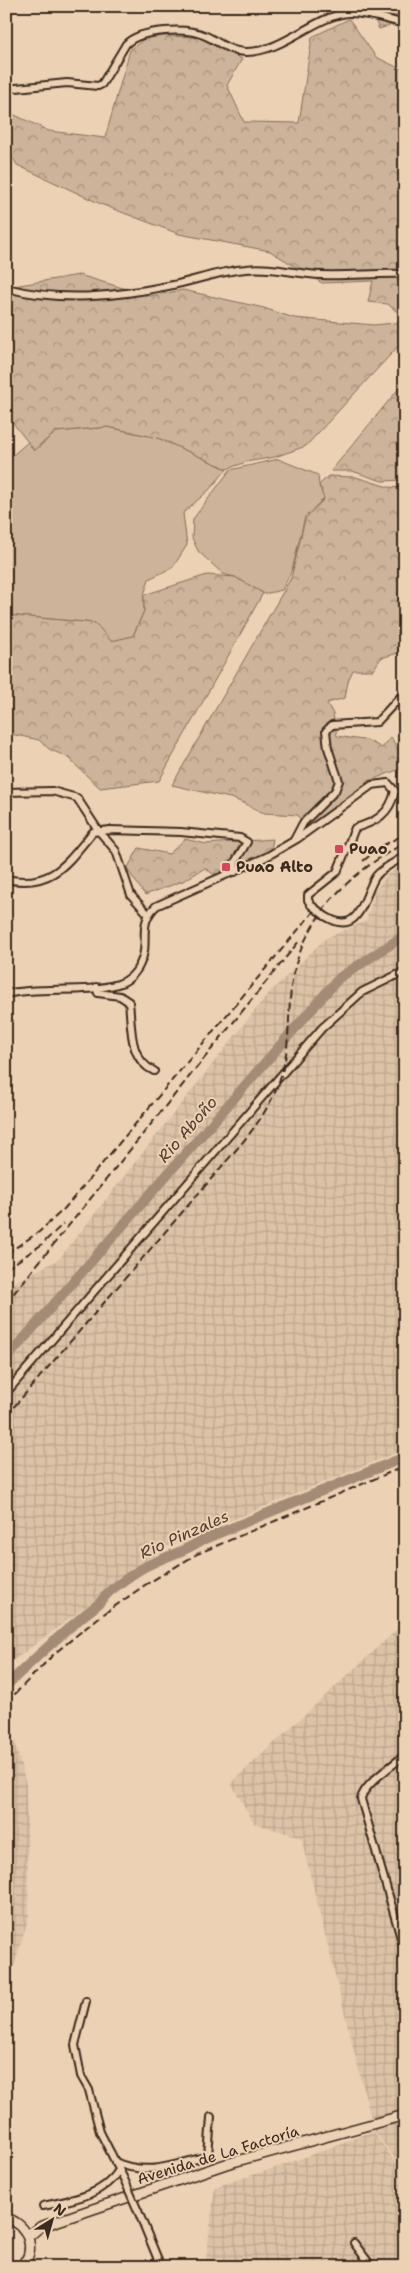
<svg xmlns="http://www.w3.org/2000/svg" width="411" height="2273" font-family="'Shantell Sans',sans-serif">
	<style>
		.industrial { fill: url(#industrial-grid) }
		.grass { fill: #ccb399; stroke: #846e5c }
		.forest { fill: url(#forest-crowns); stroke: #846e5c }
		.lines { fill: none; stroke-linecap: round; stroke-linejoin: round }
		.river { stroke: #a38b74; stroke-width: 10 }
		.street-casing { stroke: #3b2a1e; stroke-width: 10 }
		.secondary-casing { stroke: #3b2a1e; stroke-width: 12 }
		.street { stroke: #edd1b4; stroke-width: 6 }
		.secondary { stroke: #edd1b4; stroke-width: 9 }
		.rail { stroke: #3b2a1e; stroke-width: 2; stroke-dasharray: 8 4; stroke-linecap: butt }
		.street-bridge-casing { stroke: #3b2a1e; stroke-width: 10; stroke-linecap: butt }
		.street-bridge { stroke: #edd1b4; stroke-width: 6 }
		.poi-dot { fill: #d1495b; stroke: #edd1b4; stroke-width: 2 }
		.labels { text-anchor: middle; stroke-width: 4; stroke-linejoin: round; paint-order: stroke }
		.poi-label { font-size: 15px; font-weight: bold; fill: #3b2a1e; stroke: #edd1b4; text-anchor: start }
		.street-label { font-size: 15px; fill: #3b2a1e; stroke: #edd1b4 }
		.water-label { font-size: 16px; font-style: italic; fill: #503d2f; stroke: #edd1b4 }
	</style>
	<defs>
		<pattern id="industrial-grid" width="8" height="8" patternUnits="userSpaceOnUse" patternTransform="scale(1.25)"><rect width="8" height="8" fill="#dcc2a6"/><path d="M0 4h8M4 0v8" fill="none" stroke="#bea78e"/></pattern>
		<pattern id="forest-crowns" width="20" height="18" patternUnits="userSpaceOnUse" patternTransform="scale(1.25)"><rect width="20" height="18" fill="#ccb399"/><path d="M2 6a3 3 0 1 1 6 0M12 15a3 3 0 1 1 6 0" fill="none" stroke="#a7927c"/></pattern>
	</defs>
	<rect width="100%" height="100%" fill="#edd1b4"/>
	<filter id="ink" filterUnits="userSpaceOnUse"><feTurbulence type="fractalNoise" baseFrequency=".02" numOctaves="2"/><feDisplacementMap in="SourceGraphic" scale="10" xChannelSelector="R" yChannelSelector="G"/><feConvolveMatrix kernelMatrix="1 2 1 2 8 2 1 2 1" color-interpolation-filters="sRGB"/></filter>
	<g filter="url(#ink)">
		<g class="industrial">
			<path d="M 405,864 L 405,1449 L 166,1547 L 6,1666 L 6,1287 L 59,1259 L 267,995 L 326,938 L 366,921 L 375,891 L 388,874 Z"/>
			<path d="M 405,1622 L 405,2161 L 400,2165 L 374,2131 L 301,1838 L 254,1823 L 231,1783 Z"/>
			<path d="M 6,1711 L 26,1784 L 29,1916 L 6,1994 Z"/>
			<path d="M 373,2131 L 399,2167 L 405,2163 L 405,2267 L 205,2267 L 215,2187 L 284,2165 Z"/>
		</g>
		<g class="grass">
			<path d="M 108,427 L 158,438 L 227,469 L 209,490 L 183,513 L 187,545 L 173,567 L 149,579 L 144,595 L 144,611 L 133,636 L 111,642 L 95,623 L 6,615 L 6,461 L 28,442 L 34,451 L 56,432 Z"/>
			<path d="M 278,459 L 318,475 L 319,485 L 324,498 L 305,517 L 292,570 L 282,590 L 264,594 L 235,577 L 223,574 L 198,551 L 192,538 L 193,519 L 230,470 Z"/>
		</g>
		<g class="forest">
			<path d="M 369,6 L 405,6 L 405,21 L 379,29 Z"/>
			<path d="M 349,19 L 376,57 L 405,71 L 405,339 L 306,446 L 275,457 L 246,462 L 227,469 L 158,438 L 108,427 L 56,432 L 34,450 L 6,414 L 6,285 L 14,286 L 79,275 L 150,296 L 183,290 L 264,308 L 294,318 L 374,325 L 404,322 L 405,319 L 388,304 L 368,302 L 373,281 L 322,283 L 270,251 L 179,234 L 103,205 L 17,165 L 6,146 L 6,111 L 49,131 L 105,138 L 130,50 L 144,39 L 164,36 L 198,37 L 242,59 L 227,85 L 244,122 L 299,123 L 312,37 Z"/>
			<path d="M 405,381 L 405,480 L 382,481 L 352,471 L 331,471 Z"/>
			<path d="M 328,476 L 356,477 L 388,487 L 405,488 L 405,651 L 381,658 L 373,670 L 353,670 L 348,681 L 345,698 L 327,703 L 333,714 L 337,736 L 369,741 L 382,748 L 391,737 L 405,763 L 405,767 L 369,781 L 305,828 L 298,815 L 264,813 L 234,799 L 172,785 L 291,578 L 305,519 L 324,499 L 319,485 Z"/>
			<path d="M 207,575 L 235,577 L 263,593 L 159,781 L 100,788 L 67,757 L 49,749 L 39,740 L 6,733 L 6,615 L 95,623 L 111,641 L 133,636 L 144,611 L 144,595 Z"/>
			<path d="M 185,839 L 206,844 L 273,839 L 271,850 L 224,873 L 213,874 L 205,868 L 183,881 L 145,895 L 127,869 L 139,848 L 169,854 Z"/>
		</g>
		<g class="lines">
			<g class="river">
				<path d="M 6,1359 L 339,978 L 405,935"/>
				<path d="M 6,1686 C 35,1658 65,1630 97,1605 C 102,1601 105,1595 110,1591 C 119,1584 131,1575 141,1569 C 161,1557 183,1553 202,1540 L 405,1457"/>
			</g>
			<defs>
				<g id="street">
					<path d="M 6,89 L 67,83 L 98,86 L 102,84 L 126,44 C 141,29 187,27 206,36 C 219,42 230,52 245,52 C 282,53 314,16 348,13 C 367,12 387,20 405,24"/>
					<path d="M 6,288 C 60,302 114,297 168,286 C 194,281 219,271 246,269 C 271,266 296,274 321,275 C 349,276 377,273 405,274"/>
					<path d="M 6,792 L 52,791 L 77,798 L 98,830 L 116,851 L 131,895 L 148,914"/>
					<path d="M 294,840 L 303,823 L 335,791 L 339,781 L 328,748 L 326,731 L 332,725 L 377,722 L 405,692"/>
					<path d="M 6,879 C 52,889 67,863 93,832 L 110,830 L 181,832 L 240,838 L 247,842 L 235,862 L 235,872"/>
					<path d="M 325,916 C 361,939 363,895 376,876 C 382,868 397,861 405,856"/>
					<path d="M 96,987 L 98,993 L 120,996 L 129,1002 C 132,1026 128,1059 154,1071"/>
					<path d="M 6,994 C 42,986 85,994 118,984 C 128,981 136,973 140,964 C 151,942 136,925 156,906 L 266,857 L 297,839 L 372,785 L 388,783 L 395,791 C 390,814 376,822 355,828 L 337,872 L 308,895 L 308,900 L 311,905"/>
					<path d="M 6,1393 L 322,1028 L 362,992 L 405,971"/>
					<path d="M 405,1755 C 393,1765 364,1784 361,1799 L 405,1952"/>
					<path d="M 86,2001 L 75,2045 L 81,2076 L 89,2090 L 100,2132 L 124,2179"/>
					<path d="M 115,2162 C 148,2177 175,2164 208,2156 L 211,2117"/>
					<path d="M 43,2206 C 71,2200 103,2196 119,2170"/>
					<path d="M 138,2211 L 161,2267"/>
					<path d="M 354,2243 L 372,2267"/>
				</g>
				<g id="secondary">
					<path d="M 6,2218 C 28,2224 38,2250 21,2267"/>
					<path d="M 28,2237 L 40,2227 L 226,2164 L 405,2115"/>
				</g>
			</defs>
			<use href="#street" class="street-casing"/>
			<use href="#secondary" class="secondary-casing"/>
			<use href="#street" class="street"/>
			<use href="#secondary" class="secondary"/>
			<g class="rail">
				<path d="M 363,861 L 382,846 L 405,834"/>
				<path d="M 321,912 C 344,882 373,860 405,843"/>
				<path d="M 6,1254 L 39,1232 L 64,1209 L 319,905"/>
				<path d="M 6,1269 L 41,1245 L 63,1224"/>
				<path d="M 6,1303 L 300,940"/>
				<path d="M 6,1416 L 236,1150 C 256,1127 274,1102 282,1072 C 290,1046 288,1016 291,989 C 294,958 308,931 326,906"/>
				<path d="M 6,1703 L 55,1653 L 98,1618 L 145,1585 L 197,1554 L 405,1466"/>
			</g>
			<defs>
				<g id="street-bridge">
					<path d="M 311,905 L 325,916"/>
					<path d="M 124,2179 L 138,2211"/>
				</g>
			</defs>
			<use href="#street-bridge" class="street-bridge-casing"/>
			<use href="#street-bridge" class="street-bridge"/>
		</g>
	</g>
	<g class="poi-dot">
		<rect x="334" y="844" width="10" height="10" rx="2.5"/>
		<rect x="221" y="862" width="10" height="10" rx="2.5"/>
	</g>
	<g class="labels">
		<g class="poi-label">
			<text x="349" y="854">Puao</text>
			<text x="236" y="872">Puao Alto</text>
		</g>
		<g class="street-label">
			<text transform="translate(218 2155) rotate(-17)" y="5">Avenida de La Factoría</text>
		</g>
		<g class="water-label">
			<text transform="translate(187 1129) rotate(-49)" y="6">Rio Aboño</text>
			<text transform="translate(184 1534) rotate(-24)" y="6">Rio Pinzales</text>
		</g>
	</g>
	<rect width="411" height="2273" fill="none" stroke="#edd1b4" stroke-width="25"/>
	<rect x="12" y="12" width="386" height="2248" fill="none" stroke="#3b2a1e" stroke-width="2" filter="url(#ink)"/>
	<g transform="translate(52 2220) rotate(37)" stroke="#edd1b4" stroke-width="4" paint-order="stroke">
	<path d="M0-4L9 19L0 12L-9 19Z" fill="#3b2a1e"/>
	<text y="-8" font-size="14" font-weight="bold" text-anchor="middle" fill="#3b2a1e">N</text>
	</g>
</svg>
